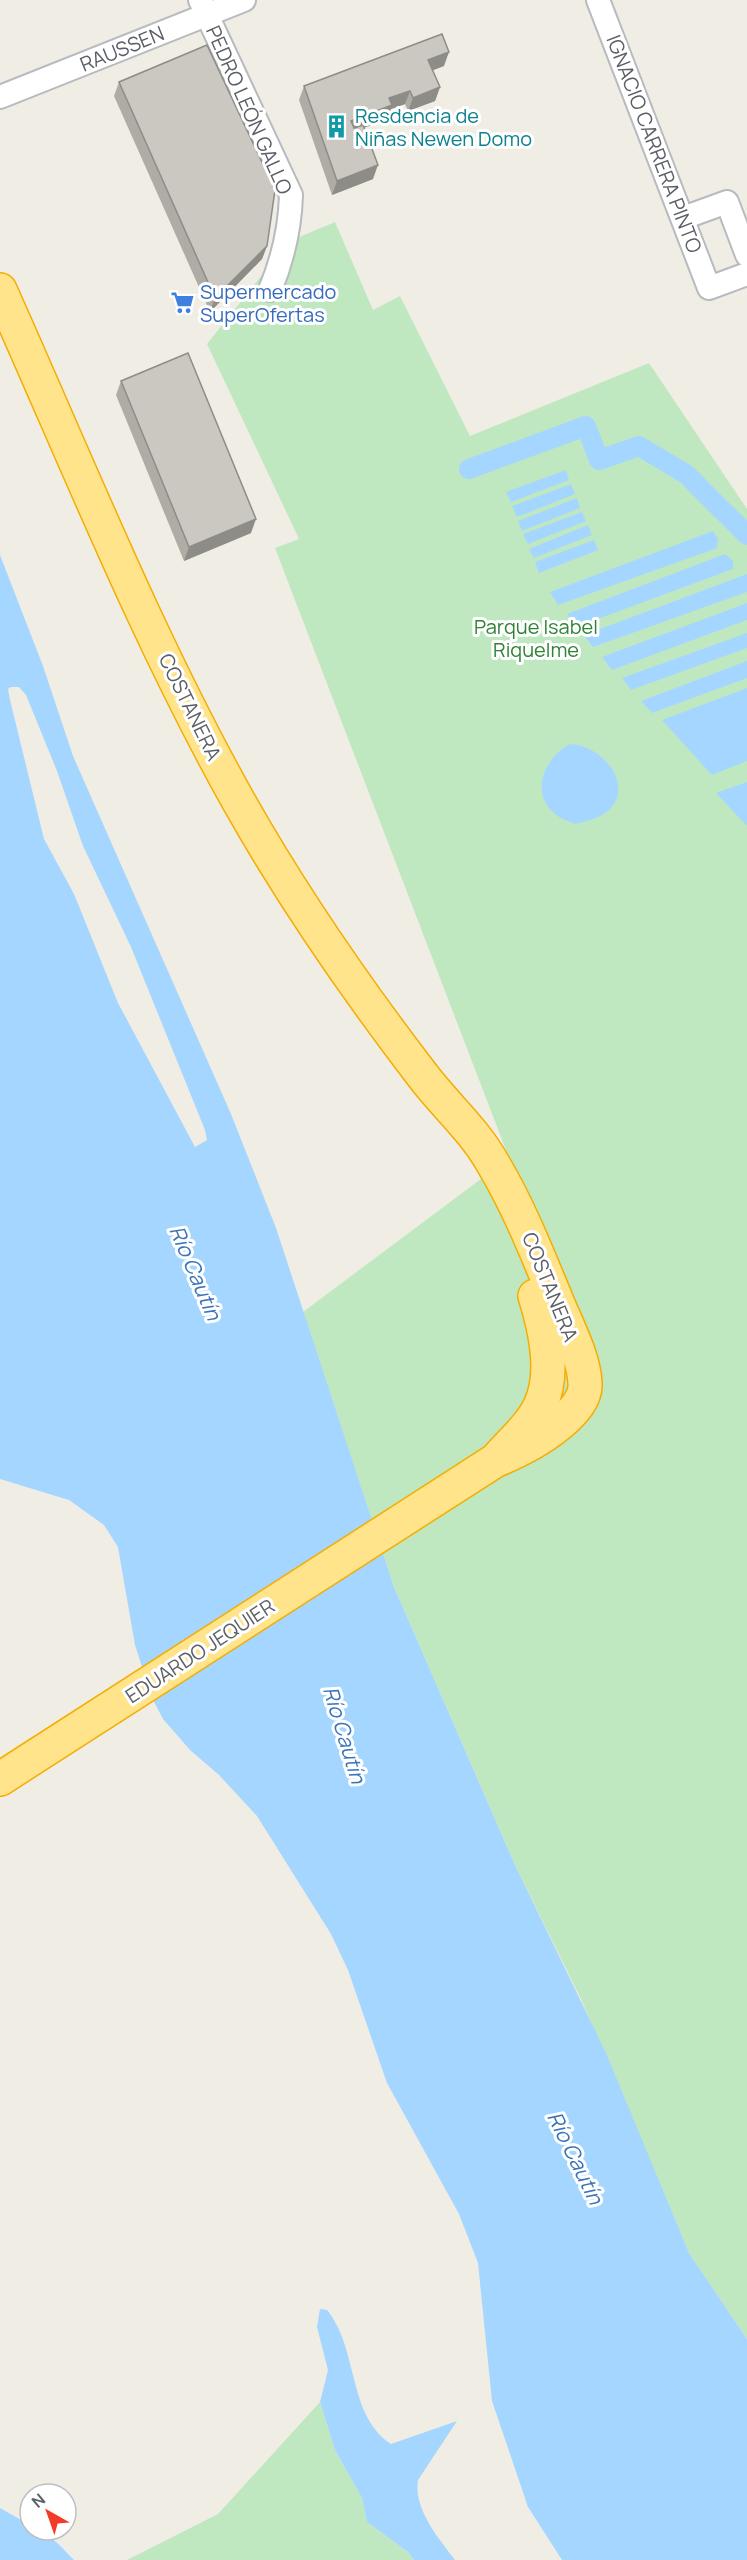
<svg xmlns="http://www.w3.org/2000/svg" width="747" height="2560" font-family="Manrope,sans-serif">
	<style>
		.green { fill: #c0e8c0 }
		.water { fill: #a5d6ff; fill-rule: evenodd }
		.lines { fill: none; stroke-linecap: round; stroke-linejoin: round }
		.canal { stroke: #a5d6ff; stroke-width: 20 }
		.minor-casing { stroke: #b7babf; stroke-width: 26 }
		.highway-casing { stroke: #f4ad00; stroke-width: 36 }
		.minor { stroke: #fff; stroke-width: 22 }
		.highway { stroke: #ffe48c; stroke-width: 33 }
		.wall { fill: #afaca6 }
		.shaded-wall { fill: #8e8c87 }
		.building { fill: #cbc8c1; stroke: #8e8c87; stroke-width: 1.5 }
		.labels { text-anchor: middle; stroke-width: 6; stroke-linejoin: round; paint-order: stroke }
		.street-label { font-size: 20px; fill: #5c6066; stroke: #fff }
		.culture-label { font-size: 20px; fill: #0d838f; stroke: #fff; text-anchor: start }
		.shop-label { font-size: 20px; fill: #366cbe; stroke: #fff; text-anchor: start }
		.park-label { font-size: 20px; fill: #308235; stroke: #fff }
		.water-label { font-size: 21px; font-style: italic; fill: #3b75b8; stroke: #fff }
	</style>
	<rect width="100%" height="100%" fill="#f0ede4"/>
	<g class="green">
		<path d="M 335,222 L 373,310 L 400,296 L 470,436 L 649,363 L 747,509 L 747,2339 L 689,2253 L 581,1999 L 515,1865 L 394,1587 L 303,1312 L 509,1158 L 275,548 L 299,539 L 207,344 L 270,265 L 273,248 Z"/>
		<path d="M 320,2402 L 335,2450 L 362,2498 L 367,2522 L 408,2552 L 414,2560 L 127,2560 L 218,2514 Z"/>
	</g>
	<g class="water">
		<path d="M 566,470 L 569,480 L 511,502 L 506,492 Z"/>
		<path d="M 571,484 L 575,494 L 517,517 L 512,506 Z"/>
		<path d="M 577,498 L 580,508 L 522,531 L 518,521 Z"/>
		<path d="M 582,512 L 586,521 L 528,544 L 523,534 Z"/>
		<path d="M 588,525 L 592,535 L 534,558 L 529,549 Z"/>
		<path d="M 713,531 L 718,539 L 717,548 L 558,605 L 550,592 Z"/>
		<path d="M 594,540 L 598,550 L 539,573 L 535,562 Z"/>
		<path d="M 725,554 L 733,561 L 733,569 L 576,627 L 567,614 Z"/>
		<path d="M 0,555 L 43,666 L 73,756 L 231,1114 L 276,1228 L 394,1587 L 515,1865 L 606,2053 L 689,2253 L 747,2339 L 747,2560 L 562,2560 L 528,2507 L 492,2401 L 478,2263 L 459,2214 L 387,2083 L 348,1970 L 331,1934 L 257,1816 L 219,1775 L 190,1750 L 163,1719 L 152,1698 L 135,1645 L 118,1547 L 104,1525 L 69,1500 L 0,1479 ZM 11,687 L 19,687 L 26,695 L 57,771 L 83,846 L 131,947 L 205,1130 L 207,1140 L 195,1147 L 118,1003 L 74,894 L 44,839 L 10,700 L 8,689 Z"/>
		<path d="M 747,574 L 747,592 L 593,647 L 584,635 Z"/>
		<path d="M 747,603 L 747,620 L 612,670 L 602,657 Z"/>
		<path d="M 747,633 L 747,648 L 631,690 L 622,678 Z"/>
		<path d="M 747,661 L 747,678 L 652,713 L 641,701 Z"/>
		<path d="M 747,688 L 747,761 L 712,775 L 662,720 Z"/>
		<path d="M 570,744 C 599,744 635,782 610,809 C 601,818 587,821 575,824 C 568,821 560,819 554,813 C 529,792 546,756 570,744 Z"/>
		<path d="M 747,782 L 747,826 L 716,793 Z"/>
		<path d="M 320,2309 L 327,2310 C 359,2349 347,2415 391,2444 L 457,2421 L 418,2480 C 413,2508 439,2539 455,2560 L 414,2560 L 408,2552 L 367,2522 L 362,2498 L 335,2450 L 320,2402 L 328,2370 L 317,2327 Z"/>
		<path d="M 0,2508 L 30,2525 L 30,2530 C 48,2530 62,2548 74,2560 L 0,2560 Z"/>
	</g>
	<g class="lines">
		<path class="canal" d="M 469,469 L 586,426 L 599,460 L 639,446 L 686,474 L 747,535"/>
		<defs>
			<g id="minor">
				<path d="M 200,0 L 291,195 C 290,228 283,259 270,290"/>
				<path d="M 598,0 L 709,288 L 747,274"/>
				<path d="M 0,97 L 244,0"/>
				<path d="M 683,218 L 727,202 L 747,255"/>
			</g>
			<g id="highway">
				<path d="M 0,290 C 77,462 147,638 239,802 C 292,896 357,990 423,1076 C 445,1105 474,1130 492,1162 C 518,1205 537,1253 556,1299 C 566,1324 584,1357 585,1383 C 588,1415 522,1451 496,1460"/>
				<path d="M 0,1779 L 496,1460 C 511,1442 530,1427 540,1406 C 556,1373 545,1328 535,1296"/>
			</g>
		</defs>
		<use href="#minor" class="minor-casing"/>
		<use href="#highway" class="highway-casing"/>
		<use href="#minor" class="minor"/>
		<use href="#highway" class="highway"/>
	</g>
	<g class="wall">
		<path d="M 444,66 L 433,70 L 440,87 L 435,101 L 408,111 L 405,104 L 391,109 L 387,119 L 364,128 L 373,179 L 332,195 L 299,100 L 304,86 Z"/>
		<path d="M 119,82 L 267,246 L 262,259 L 210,312 L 114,96 Z"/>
		<path d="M 121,381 L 251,533 L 184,561 L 116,395 Z"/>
	</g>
	<g class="shaded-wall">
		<path d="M 449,52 L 444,66 L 423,74 L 428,60 Z"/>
		<path d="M 440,87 L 435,101 L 408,111 L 413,98 Z"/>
		<path d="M 410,91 L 405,104 L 391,109 L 387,119 L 346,134 L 351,121 L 389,98 Z"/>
		<path d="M 378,165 L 373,179 L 332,195 L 337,181 Z"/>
		<path d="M 267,246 L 262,259 L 210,312 L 215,298 Z"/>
		<path d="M 256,519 L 251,533 L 184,561 L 189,547 Z"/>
	</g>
	<g class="building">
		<path d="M 442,34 L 449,52 L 428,60 L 440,87 L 413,98 L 410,91 L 389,98 L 392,105 L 351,121 L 354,128 L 363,125 L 378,165 L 337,181 L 304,86 Z"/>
		<path d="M 207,45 L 275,190 L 267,246 L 215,298 L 119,82 Z"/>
		<path d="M 188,353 L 256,519 L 189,547 L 121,381 Z"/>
	</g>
	<defs>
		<symbol id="building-bare" viewBox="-9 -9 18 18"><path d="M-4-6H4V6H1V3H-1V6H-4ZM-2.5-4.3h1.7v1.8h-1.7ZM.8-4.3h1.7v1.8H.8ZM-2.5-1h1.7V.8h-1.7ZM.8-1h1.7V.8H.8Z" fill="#0f9aa8" stroke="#fff" stroke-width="2.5" paint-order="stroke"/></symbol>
		<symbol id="supermarket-bare" viewBox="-9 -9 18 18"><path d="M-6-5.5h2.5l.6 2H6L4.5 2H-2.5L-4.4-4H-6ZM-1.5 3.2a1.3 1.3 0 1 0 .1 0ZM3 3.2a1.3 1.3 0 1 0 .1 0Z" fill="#3f7fe0" stroke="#fff" stroke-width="2.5" paint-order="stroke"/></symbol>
	</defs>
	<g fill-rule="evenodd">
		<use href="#building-bare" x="320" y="110" width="33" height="33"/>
		<use href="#supermarket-bare" x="166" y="286" width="33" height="33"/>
	</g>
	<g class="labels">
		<g class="street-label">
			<text transform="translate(122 49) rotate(-22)" y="7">RAUSSEN</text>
			<text transform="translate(249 110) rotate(66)" y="7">PEDRO LEÓN GALLO</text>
			<text transform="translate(654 144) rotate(69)" y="7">IGNACIO CARRERA PINTO</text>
			<text transform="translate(190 707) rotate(64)" y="7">COSTANERA</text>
			<text transform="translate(550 1287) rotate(68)" y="7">COSTANERA</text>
			<text transform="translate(200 1651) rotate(-33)" y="7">EDUARDO JEQUIER</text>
		</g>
		<g class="culture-label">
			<text x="355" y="123">Resdencia de<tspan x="355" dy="23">Niñas Newen Domo</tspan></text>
		</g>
		<g class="shop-label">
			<text x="200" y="299">Supermercado<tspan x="200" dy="23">SuperOfertas</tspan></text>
		</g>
		<g class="park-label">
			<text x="536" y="634">Parque Isabel<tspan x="536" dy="23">Riquelme</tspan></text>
		</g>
		<g class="water-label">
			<text transform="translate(195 1273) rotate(67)" y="7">Río Cautín</text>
			<text transform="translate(344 1735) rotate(73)" y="7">Río Cautín</text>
			<text transform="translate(575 2158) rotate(64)" y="7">Río Cautín</text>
		</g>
	</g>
	<g transform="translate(48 2512) rotate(320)"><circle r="28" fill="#ffffff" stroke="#bebfc2" stroke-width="1.5"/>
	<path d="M0-4.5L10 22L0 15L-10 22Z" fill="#f23c28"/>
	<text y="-9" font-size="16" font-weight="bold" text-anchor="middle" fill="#5c6066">N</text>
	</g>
</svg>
